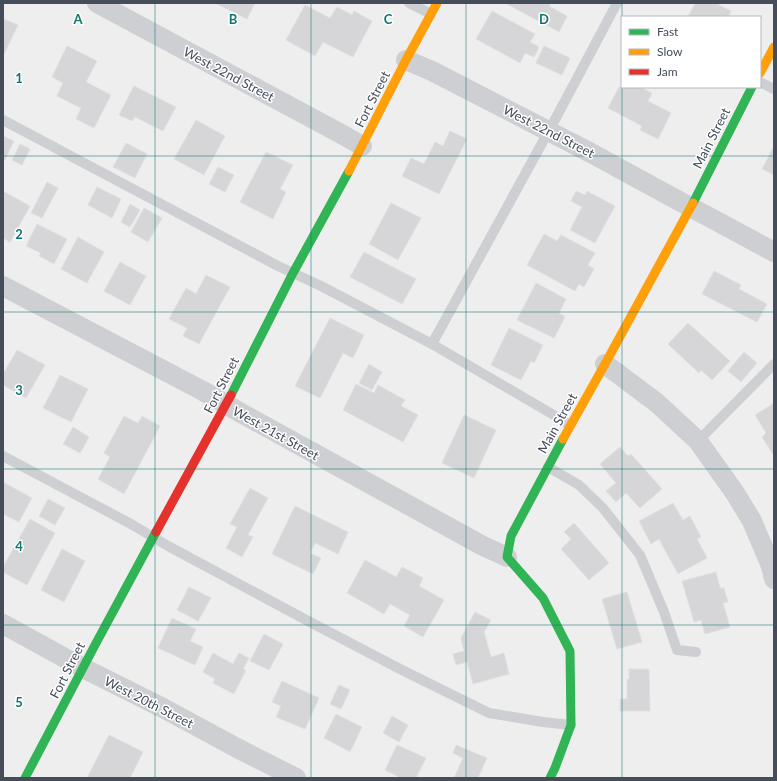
<svg xmlns="http://www.w3.org/2000/svg" width="777" height="781" font-family="Lato,sans-serif">
	<style>
		.building { fill: #d6d6d9; stroke: #e0e0e1 }
		.lines { fill: none; stroke-linecap: round; stroke-linejoin: round }
		.lane { stroke: #cdcfd2; stroke-width: 10 }
		.street { stroke: #cdcfd2; stroke-width: 20 }
		.fast { stroke: #30b455; stroke-width: 9 }
		.slow { stroke: #ff9f0a; stroke-width: 9 }
		.jam { stroke: #e5322d; stroke-width: 9 }
		.grid { fill: none; stroke: #0f766e; stroke-width: 1; stroke-opacity: 0.55 }
		.labels { text-anchor: middle; stroke-width: 3; stroke-linejoin: round; paint-order: stroke }
		.street-label { font-size: 13px; fill: #454d5b; stroke: #fff }
		.grid-label { font-size: 13px; text-anchor: middle; font-weight: bold; fill: #0f766e; stroke: #fff; stroke-width: 3; stroke-linejoin: round; paint-order: stroke }
	</style>
	<rect width="100%" height="100%" fill="#efeeee"/>
	<g class="building">
		<path d="M 215,3 L 255,3 L 247,19 Z"/>
		<path d="M 505,3 L 550,3 L 549,6 L 567,16 L 559,32 Z"/>
		<path d="M 695,3 L 715,3 L 731,11 L 728,17 L 688,17 Z"/>
		<path d="M 305,5 L 330,18 L 337,7 L 352,15 L 354,11 L 372,21 L 353,57 L 323,42 L 315,56 L 286,40 Z"/>
		<path d="M 492,11 L 535,34 L 530,42 L 539,47 L 534,57 L 525,53 L 520,63 L 476,39 Z"/>
		<path d="M 3,19 L 18,25 L 3,56 Z"/>
		<path d="M 67,46 L 97,61 L 86,82 L 111,95 L 94,128 L 76,119 L 81,108 L 57,96 L 63,83 L 52,77 Z"/>
		<path d="M 544,46 L 570,58 L 562,75 L 536,63 Z"/>
		<path d="M 134,86 L 176,107 L 163,131 L 135,117 L 132,121 L 119,115 Z"/>
		<path d="M 619,87 L 623,89 L 624,87 L 640,87 L 652,93 L 648,101 L 671,113 L 658,139 L 640,130 L 642,126 L 608,108 Z"/>
		<path d="M 196,120 L 225,136 L 204,175 L 174,159 Z"/>
		<path d="M 450,131 L 467,139 L 439,194 L 402,176 L 411,158 L 424,164 L 435,142 L 443,146 Z"/>
		<path d="M 3,136 L 14,141 L 5,160 L 3,160 Z"/>
		<path d="M 126,143 L 147,154 L 135,178 L 113,167 Z"/>
		<path d="M 20,144 L 30,149 L 22,165 L 12,160 Z"/>
		<path d="M 774,146 L 774,175 L 762,169 Z"/>
		<path d="M 266,152 L 293,165 L 280,189 L 286,192 L 273,219 L 240,202 Z"/>
		<path d="M 218,167 L 234,175 L 225,192 L 209,184 Z"/>
		<path d="M 47,182 L 58,188 L 42,218 L 31,213 Z"/>
		<path d="M 97,187 L 121,199 L 112,218 L 88,205 Z"/>
		<path d="M 3,191 L 30,206 L 10,242 L 3,238 Z"/>
		<path d="M 576,191 L 585,195 L 587,191 L 615,206 L 595,243 L 570,230 L 582,207 L 571,201 Z"/>
		<path d="M 391,203 L 421,218 L 398,260 L 369,244 Z"/>
		<path d="M 130,204 L 140,210 L 130,227 L 121,222 Z"/>
		<path d="M 144,208 L 162,218 L 148,242 L 131,232 Z"/>
		<path d="M 37,224 L 67,239 L 54,264 L 39,256 L 41,253 L 26,246 Z"/>
		<path d="M 544,234 L 557,241 L 561,235 L 595,253 L 588,265 L 594,269 L 584,287 L 579,284 L 575,291 L 527,265 Z"/>
		<path d="M 78,237 L 104,252 L 87,283 L 61,269 Z"/>
		<path d="M 364,252 L 416,279 L 402,304 L 350,277 Z"/>
		<path d="M 120,262 L 146,276 L 130,305 L 104,291 Z"/>
		<path d="M 714,271 L 741,285 L 739,289 L 767,304 L 757,322 L 702,294 Z"/>
		<path d="M 206,275 L 230,287 L 199,344 L 183,336 L 187,328 L 169,319 L 186,288 L 196,294 Z"/>
		<path d="M 536,283 L 566,299 L 559,313 L 565,317 L 554,338 L 517,320 Z"/>
		<path d="M 330,318 L 364,335 L 353,358 L 343,353 L 320,398 L 295,386 Z"/>
		<path d="M 688,323 L 730,361 L 712,380 L 701,370 L 699,373 L 668,344 Z"/>
		<path d="M 509,328 L 543,345 L 534,363 L 531,361 L 521,380 L 491,365 Z"/>
		<path d="M 17,350 L 45,365 L 26,398 L 3,385 L 3,374 Z"/>
		<path d="M 744,352 L 757,363 L 741,382 L 728,371 Z"/>
		<path d="M 369,364 L 382,372 L 372,390 L 359,383 Z"/>
		<path d="M 60,375 L 88,389 L 71,422 L 43,408 Z"/>
		<path d="M 356,384 L 374,393 L 378,385 L 405,400 L 401,406 L 418,415 L 403,442 L 343,410 Z"/>
		<path d="M 774,403 L 774,456 L 762,437 L 766,433 L 755,415 Z"/>
		<path d="M 464,415 L 496,430 L 474,478 L 442,463 Z"/>
		<path d="M 124,416 L 138,423 L 142,416 L 160,426 L 124,494 L 98,479 L 110,457 L 104,453 Z"/>
		<path d="M 73,427 L 89,437 L 80,453 L 63,444 Z"/>
		<path d="M 620,447 L 628,456 L 631,454 L 662,489 L 640,508 L 626,493 L 616,502 L 606,491 L 616,483 L 600,464 Z"/>
		<path d="M 3,482 L 32,498 L 19,522 L 3,514 Z"/>
		<path d="M 250,488 L 268,498 L 248,535 L 253,537 L 242,557 L 226,548 L 237,527 L 230,524 Z"/>
		<path d="M 48,499 L 65,508 L 55,525 L 39,516 Z"/>
		<path d="M 673,503 L 683,520 L 690,516 L 701,537 L 697,539 L 707,558 L 678,574 L 659,539 L 651,544 L 639,521 Z"/>
		<path d="M 295,506 L 348,532 L 338,554 L 315,543 L 310,553 L 321,558 L 313,574 L 272,554 Z"/>
		<path d="M 30,519 L 55,533 L 27,585 L 3,572 L 3,567 Z"/>
		<path d="M 574,523 L 609,563 L 589,580 L 561,549 L 571,539 L 564,532 Z"/>
		<path d="M 62,549 L 85,561 L 64,602 L 41,590 Z"/>
		<path d="M 365,560 L 396,577 L 402,567 L 423,578 L 419,586 L 444,600 L 423,637 L 404,626 L 410,615 L 390,604 L 384,614 L 347,593 Z"/>
		<path d="M 716,572 L 720,588 L 724,588 L 728,602 L 723,603 L 730,627 L 705,634 L 701,620 L 694,622 L 682,581 Z"/>
		<path d="M 189,587 L 211,598 L 198,621 L 177,610 Z"/>
		<path d="M 627,592 L 642,642 L 617,649 L 602,599 Z"/>
		<path d="M 475,612 L 491,620 L 484,632 L 491,657 L 504,653 L 509,674 L 473,684 L 467,662 L 456,665 L 453,654 L 464,651 L 461,638 Z"/>
		<path d="M 172,618 L 196,629 L 190,641 L 203,647 L 195,665 L 158,648 Z"/>
		<path d="M 264,634 L 283,644 L 269,670 L 250,661 Z"/>
		<path d="M 213,653 L 233,664 L 239,653 L 249,658 L 243,669 L 246,670 L 234,694 L 213,683 L 215,679 L 203,672 Z"/>
		<path d="M 629,669 L 649,669 L 650,711 L 620,711 L 620,699 L 627,699 L 627,679 L 629,679 Z"/>
		<path d="M 282,681 L 319,698 L 305,729 L 276,717 L 281,706 L 272,702 Z"/>
		<path d="M 339,685 L 350,690 L 341,709 L 330,704 Z"/>
		<path d="M 336,714 L 362,727 L 350,752 L 324,738 Z"/>
		<path d="M 392,716 L 408,725 L 399,742 L 383,733 Z"/>
		<path d="M 109,735 L 143,752 L 130,778 L 87,778 Z"/>
		<path d="M 397,745 L 426,758 L 416,778 L 401,778 L 385,770 Z"/>
		<path d="M 456,745 L 487,758 L 478,778 L 454,778 L 463,758 L 453,753 Z"/>
	</g>
	<g class="lines">
		<g class="lane">
			<path d="M 409,3 L 431,14"/>
			<path d="M 760,82 L 774,89"/>
			<path d="M 3,120 L 278,266 L 321,286 L 432,344 L 552,414 L 570,425"/>
			<path d="M 432,344 L 558,114 L 617,3"/>
			<path d="M 698,441 L 774,364"/>
			<path d="M 3,456 L 131,524 L 168,546 L 310,622 L 402,670 L 489,713 L 543,722 L 571,725"/>
			<path d="M 548,467 L 579,485 L 602,507 L 640,555 L 664,612 L 677,650 L 696,652"/>
		</g>
		<g class="street">
			<path d="M 97,3 L 345,136 L 362,146"/>
			<path d="M 406,60 L 432,71 L 591,153 L 668,195 L 774,252"/>
			<path d="M 3,286 L 203,391 L 241,413 L 483,546 L 507,557"/>
			<path d="M 605,364 L 657,403 L 698,441 L 735,493 L 752,521 L 771,566 L 774,579"/>
			<path d="M 3,624 L 83,668 L 163,708 L 237,748 L 296,778"/>
		</g>
		<g class="fast">
			<path d="M 693,203 L 752,87"/>
			<path d="M 231,395 L 293,273 L 349,171"/>
			<path d="M 25,778 L 95,645 L 156,532"/>
			<path d="M 550,778 L 555,768 L 571,725 L 570,651 L 543,598 L 507,557 L 511,536 L 563,439"/>
		</g>
		<g class="slow">
			<path d="M 760,73 L 774,47"/>
			<path d="M 349,171 L 406,60 L 437,3"/>
			<path d="M 563,439 L 605,364 L 693,203"/>
		</g>
		<path class="jam" d="M 156,532 L 231,395"/>
	</g>
	<path class="grid" d="M 155,3 L 155,778M 311,3 L 311,778M 466,3 L 466,778M 622,3 L 622,778M 3,156 L 774,156M 3,312 L 774,312M 3,469 L 774,469M 3,625 L 774,625"/>
	<g class="labels">
		<g class="street-label">
			<text transform="translate(229 74) rotate(28)" y="5">West 22nd Street</text>
			<text transform="translate(372 99) rotate(-63)" y="5">Fort Street</text>
			<text transform="translate(549 131) rotate(27)" y="5">West 22nd Street</text>
			<text transform="translate(711 138) rotate(-63)" y="5">Main Street</text>
			<text transform="translate(221 385) rotate(-63)" y="5">Fort Street</text>
			<text transform="translate(557 423) rotate(-61)" y="5">Main Street</text>
			<text transform="translate(276 433) rotate(29)" y="5">West 21st Street</text>
			<text transform="translate(67 670) rotate(-63)" y="5">Fort Street</text>
			<text transform="translate(149 702) rotate(27)" y="5">West 20th Street</text>
		</g>
	</g>
	<g class="grid-label">
		<text x="78" y="24">A</text>
		<text x="233" y="24">B</text>
		<text x="388" y="24">C</text>
		<text x="544" y="24">D</text>
		<text x="19" y="83">1</text>
		<text x="19" y="239">2</text>
		<text x="19" y="395">3</text>
		<text x="19" y="551">4</text>
		<text x="19" y="707">5</text>
	</g>
	<rect width="777" height="781" fill="none" stroke="#454d5b" stroke-width="8"/>
	<rect x="621" y="16" width="140" height="72" fill="#ffffff" stroke="#b5b8bd"/>
	<rect x="629" y="29" width="20" height="6" fill="#30b455" stroke="#b5b8bd"/>
	<text x="657" y="36" font-size="12" fill="#454d5b">Fast</text>
	<rect x="629" y="49" width="20" height="6" fill="#ff9f0a" stroke="#b5b8bd"/>
	<text x="657" y="56" font-size="12" fill="#454d5b">Slow</text>
	<rect x="629" y="69" width="20" height="6" fill="#e5322d" stroke="#b5b8bd"/>
	<text x="657" y="76" font-size="12" fill="#454d5b">Jam</text>
</svg>
